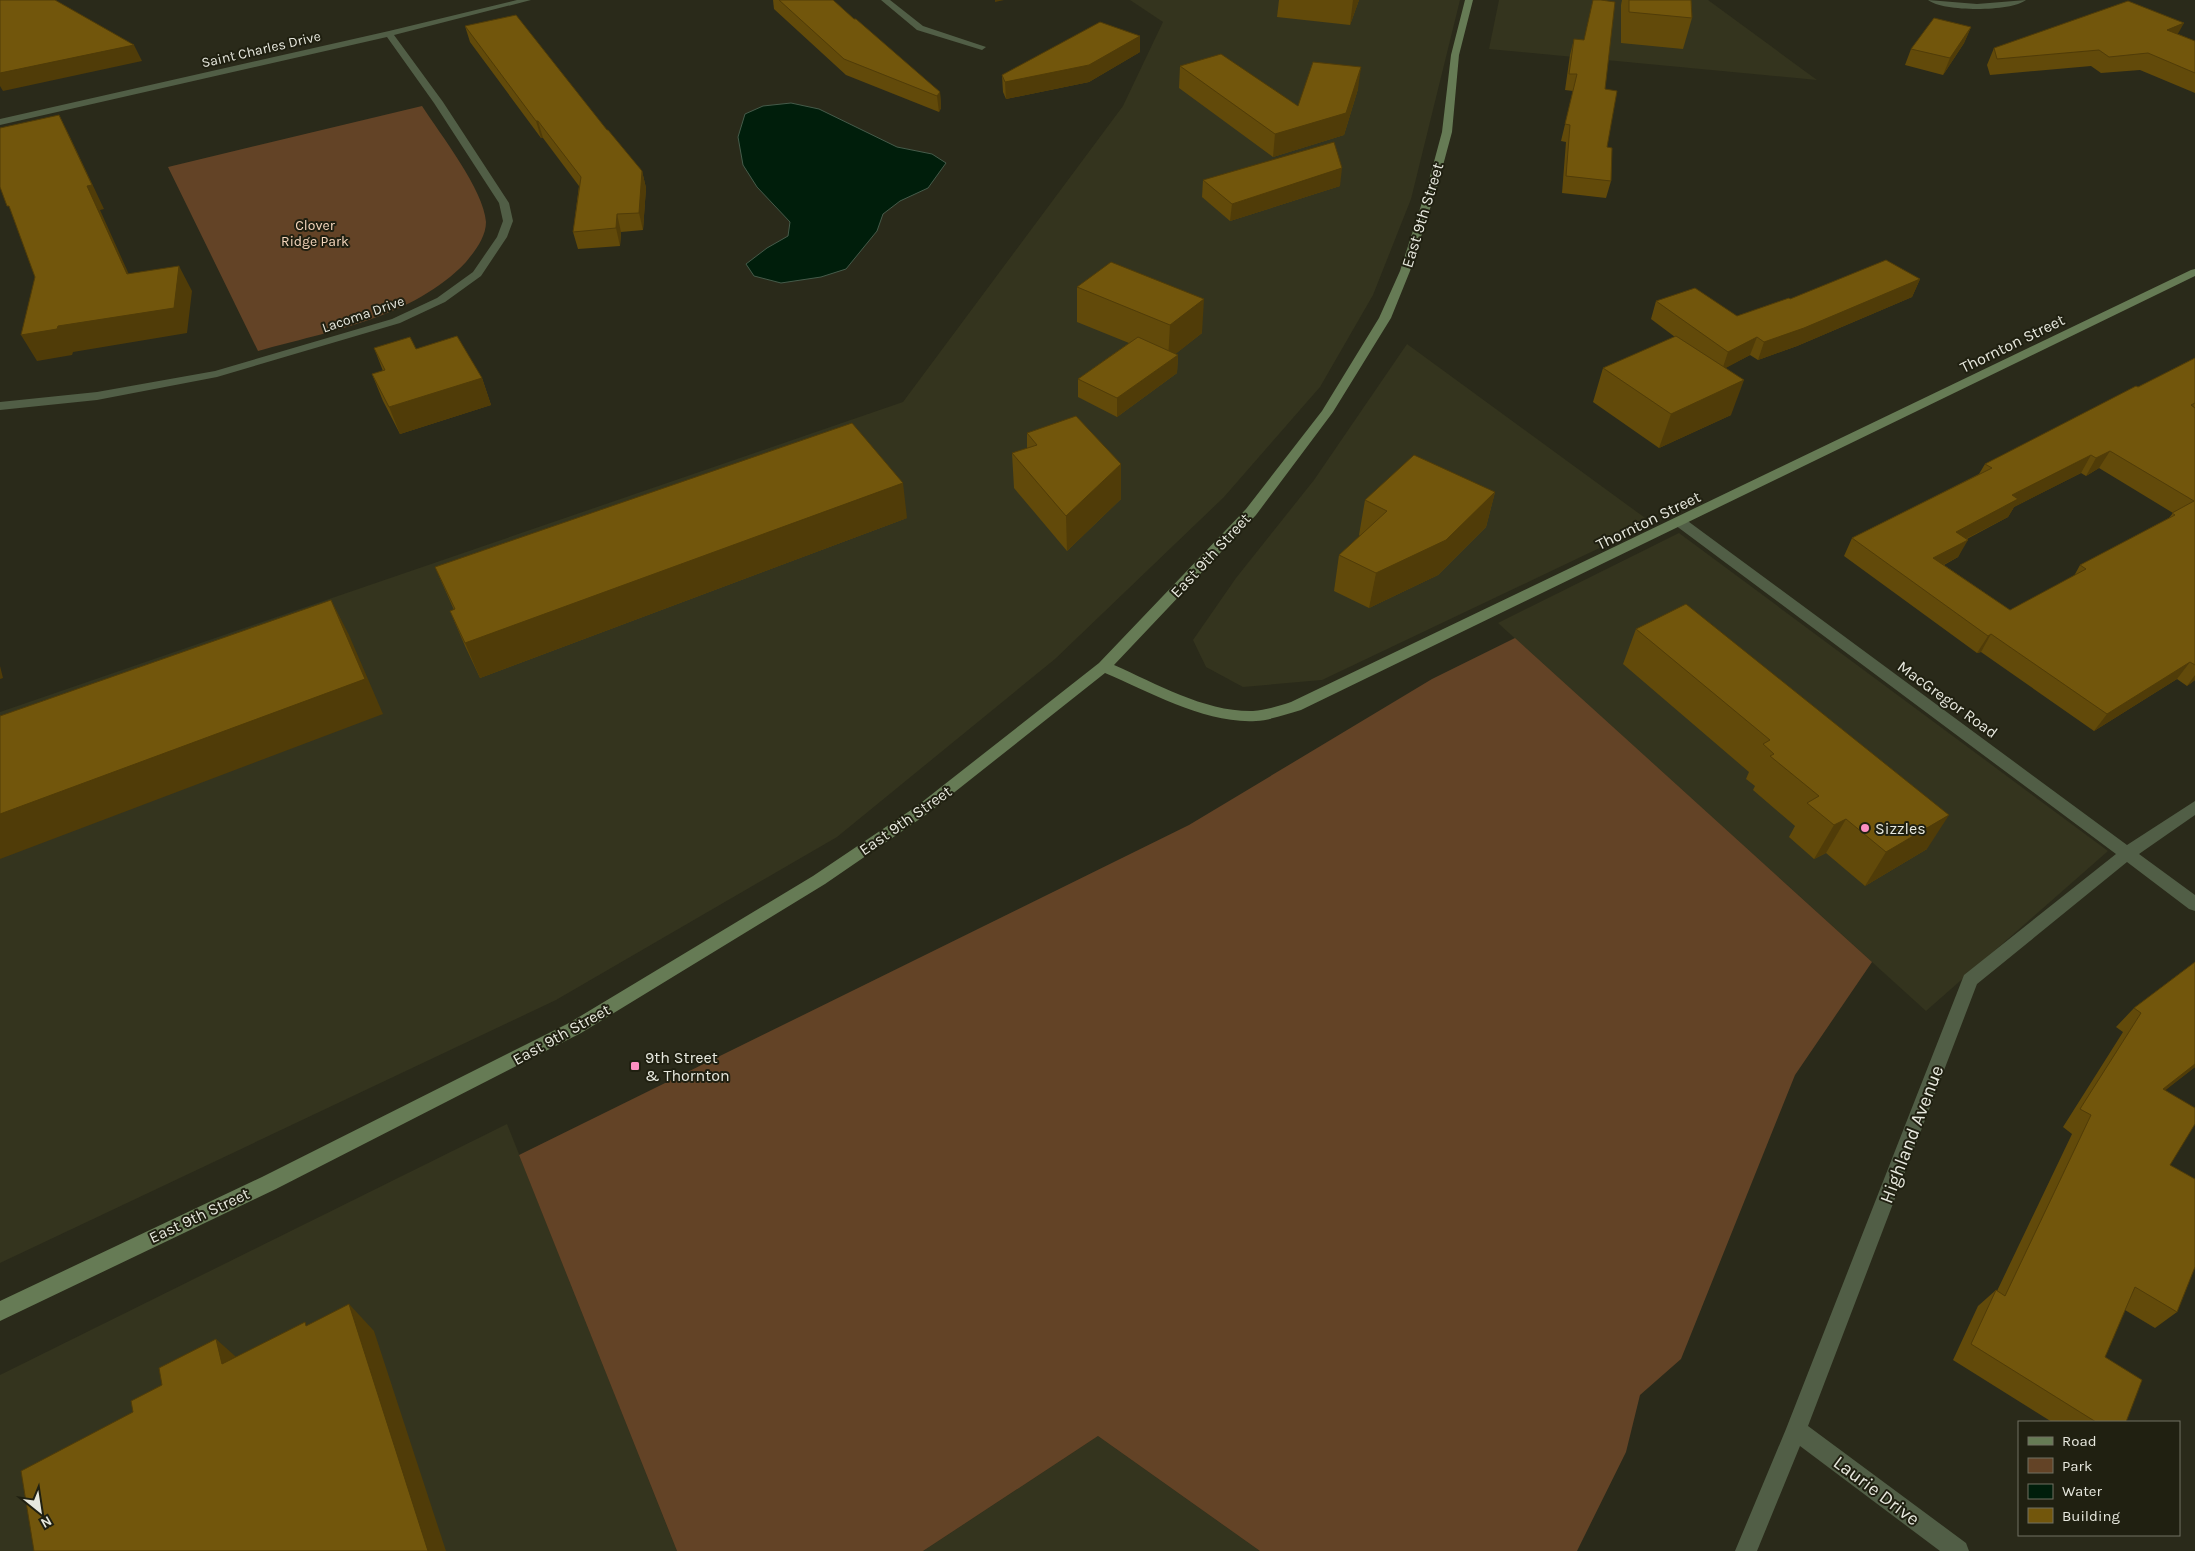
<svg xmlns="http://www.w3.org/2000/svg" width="2195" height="1551" font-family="Karla,sans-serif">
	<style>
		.built { fill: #34341e }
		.green { fill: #634326 }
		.water { fill: #001e0b; stroke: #455b4a }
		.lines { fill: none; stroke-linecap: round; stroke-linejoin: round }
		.street { fill: #515e46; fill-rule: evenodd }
		.secondary { fill: #667b55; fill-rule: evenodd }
		.wall { fill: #624a0a; fill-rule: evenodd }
		.shaded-wall { fill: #503c08 }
		.building { fill: #72560c; stroke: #503c08; fill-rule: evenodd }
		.poi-dot { fill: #fc8fc1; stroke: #202011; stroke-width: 2 }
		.labels { text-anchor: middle; stroke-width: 4; stroke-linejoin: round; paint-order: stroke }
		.far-street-label { font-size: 14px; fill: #e7e8de; stroke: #202011 }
		.far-park-label { font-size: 14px; fill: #f6d8be; stroke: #202011 }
		.street-label { font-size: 16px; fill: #e7e8de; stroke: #202011 }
		.poi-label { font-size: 16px; fill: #e7e8de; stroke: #202011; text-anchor: start }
		.near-street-label { font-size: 19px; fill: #e7e8de; stroke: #202011 }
	</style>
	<rect width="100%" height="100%" fill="#2a2a1a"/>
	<g class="built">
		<path d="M 1130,0 L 1460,0 L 1411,199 L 1373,295 L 1320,387 L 1224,497 L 1055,659 L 837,837 L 556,1000 L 0,1263 L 0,712 L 903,402 L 1123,106 L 1163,22 Z"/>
		<path d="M 1499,0 L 1708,0 L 1817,80 L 1489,49 Z"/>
		<path d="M 1407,344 L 1652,523 L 1322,680 L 1243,687 L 1206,667 L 1193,640 L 1236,578 L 1314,480 Z"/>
		<path d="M 1679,533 L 2108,851 L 1926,1011 L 1498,623 Z"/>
		<path d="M 507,1124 L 677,1551 L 0,1551 L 0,1375 Z"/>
		<path d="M 1098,1436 L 1260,1551 L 923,1551 Z"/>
	</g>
	<g class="green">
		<path d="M 422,106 C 440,134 484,190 486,222 C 486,237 475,251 466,262 C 413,318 329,331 258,351 L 168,167 Z"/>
		<path d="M 1515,638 L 1872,962 L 1795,1075 L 1681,1359 L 1640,1395 L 1626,1452 L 1577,1551 L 1260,1551 L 1098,1436 L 923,1551 L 677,1551 L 519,1155 L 1189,825 L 1432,679 Z"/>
	</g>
	<path class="water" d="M 791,103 L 819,109 L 897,147 L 932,154 L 946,163 L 928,188 L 900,201 L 883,214 L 877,231 L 846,269 L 821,277 L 781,283 L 754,276 L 746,264 L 767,248 L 788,236 L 790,222 L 757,187 L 743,165 L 738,137 L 745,114 L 763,106 Z"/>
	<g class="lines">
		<g class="street">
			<path d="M 517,0 L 531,0 L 394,35 L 443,102 L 509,203 L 513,221 L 507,237 L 481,276 L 445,302 L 400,323 L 217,377 L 97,400 L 0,410 L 0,402 L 97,392 L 215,371 L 392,319 L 437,298 L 473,272 L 497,237 L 503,221 L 499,203 L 434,103 L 387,37 L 0,125 L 0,119 L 389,31 Z"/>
			<path d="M 881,0 L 890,0 L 923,26 L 986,47 L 982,50 L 917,30 Z"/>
			<path d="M 1928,0 L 1977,4 L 2026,0 C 2011,12 1943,12 1928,0 Z"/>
			<path d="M 1680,518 L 1685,519 L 2127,845 L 2195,801 L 2195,815 L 2139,854 L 2195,895 L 2195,911 L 2189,909 L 2127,862 L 1977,984 L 1808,1426 L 1966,1543 L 1969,1551 L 1940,1551 L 1800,1446 L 1757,1551 L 1735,1551 L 1786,1429 L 1964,975 L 2116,854 L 1675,525 L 1674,522 Z"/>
		</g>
		<path class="secondary" d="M 1465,0 L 1473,0 L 1459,55 L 1452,132 L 1438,184 L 1410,271 L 1391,318 L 1333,412 L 1256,515 L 1114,665 C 1157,684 1205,712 1253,711 C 1266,710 1279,706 1291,702 L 2191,270 L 2195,269 L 2195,276 L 1301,710 C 1287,714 1271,720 1256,721 C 1206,724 1150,692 1105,673 L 927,814 L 825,884 L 581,1033 L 276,1189 L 0,1321 L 0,1301 L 262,1177 L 569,1023 L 813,876 L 917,806 L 1099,663 L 1246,509 L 1322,411 L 1379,318 L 1400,271 L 1428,184 L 1442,132 L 1451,55 Z"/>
	</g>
	<g class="wall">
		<path d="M 773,0 L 833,0 L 854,19 L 940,92 L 941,108 L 939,112 L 846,75 L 774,9 Z"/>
		<path d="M 1279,0 L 1359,0 L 1350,25 L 1277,17 Z"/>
		<path d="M 1622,0 L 1691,0 L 1692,18 L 1683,49 L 1621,43 L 1621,5 Z"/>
		<path d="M 465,26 L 607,130 L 642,171 L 646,188 L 643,230 L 621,232 L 620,246 L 578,249 L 573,232 L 579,186 L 543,138 L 541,138 L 470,42 Z"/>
		<path d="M 1971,27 L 1964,43 L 1943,75 L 1905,65 L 1911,49 Z"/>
		<path d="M 2178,34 L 2195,41 L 2195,93 L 2140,70 L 2101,73 L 2091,66 L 1990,75 L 1987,65 L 1994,48 Z"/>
		<path d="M 1574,39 L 1605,89 L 1607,147 L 1611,181 L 1606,198 L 1562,193 L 1566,142 L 1561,141 L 1573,91 L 1565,90 L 1570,55 Z"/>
		<path d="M 1140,52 L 1089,82 L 1006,99 L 1003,92 L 1002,75 Z"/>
		<path d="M 1180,66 L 1298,106 L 1358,89 L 1344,135 L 1273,157 L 1179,88 Z"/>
		<path d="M 1203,180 L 1340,186 L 1230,221 L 1202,197 Z"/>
		<path d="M 1920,279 L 1912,297 L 1797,346 L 1758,360 L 1750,355 L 1725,368 L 1731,415 L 1659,448 L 1593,402 L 1603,368 L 1675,337 L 1651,319 L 1656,301 L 1737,316 L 1790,299 Z"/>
		<path d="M 1077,287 L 1202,333 L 1175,354 L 1178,355 L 1177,373 L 1117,417 L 1078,397 L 1078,379 L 1129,343 L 1077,322 Z"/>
		<path d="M 374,348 L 416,349 L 482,378 L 491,405 L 400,434 L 383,401 L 372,374 L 383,371 Z"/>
		<path d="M 2195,358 L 2195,680 L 2187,686 L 2177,679 L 2094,731 L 1981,652 L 1977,653 L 1844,556 L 1852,538 L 1979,474 L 1985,464 ZM 2099,468 L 2173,513 L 2169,518 L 2080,565 L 2074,576 L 2010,610 L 1944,565 L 1958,557 L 1967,539 L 2008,517 L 2014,507 L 2081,473 L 2086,476 Z"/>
		<path d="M 1027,433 L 1121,464 L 1121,499 L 1067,551 L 1014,488 L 1012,453 L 1027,448 Z"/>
		<path d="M 1495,492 L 1486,527 L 1438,575 L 1369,608 L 1334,591 L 1339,555 L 1360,536 L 1359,535 L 1365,500 Z"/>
		<path d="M 907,518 L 480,678 L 465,646 L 450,611 L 454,610 L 435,567 Z"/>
		<path d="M 1636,629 L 1927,849 L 1865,886 L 1826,853 L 1814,859 L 1789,837 L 1795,826 L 1753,790 L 1755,786 L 1746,779 L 1749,772 L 1623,664 Z"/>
		<path d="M 2195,962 L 2195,1067 L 2165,1090 L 2170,1165 L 2177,1312 L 2155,1328 L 2125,1310 L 2105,1357 L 2126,1422 L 2052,1422 L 1953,1360 L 1978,1306 L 1996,1290 L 1997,1291 L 2072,1134 L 2063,1127 L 2123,1032 L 2116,1027 L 2134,1008 Z"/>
	</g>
	<g class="shaded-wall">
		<path d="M 995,0 L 1004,0 L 995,2 Z"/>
		<path d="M 1353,0 L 1359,0 L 1350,25 Z"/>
		<path d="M 2184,23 L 2175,39 L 2167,30 Z"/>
		<path d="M 1971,27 L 1964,43 L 1943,75 L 1950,58 Z"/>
		<path d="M 1140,36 L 1140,52 L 1089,82 L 1006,99 L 1005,82 Z"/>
		<path d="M 134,45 L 142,61 L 3,91 L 0,86 L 0,73 Z"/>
		<path d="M 1361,67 L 1358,89 L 1344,135 L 1273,157 L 1275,134 Z"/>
		<path d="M 940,92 L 941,108 L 939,112 L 937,96 Z"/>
		<path d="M 59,115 L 71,139 L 104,209 L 100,210 L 140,299 L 127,274 L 87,186 Z"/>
		<path d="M 536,121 L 538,121 L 543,138 L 541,138 Z"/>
		<path d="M 1342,168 L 1340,186 L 1230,221 L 1232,204 Z"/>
		<path d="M 642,171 L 646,188 L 643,230 L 639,213 Z"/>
		<path d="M 617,214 L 621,232 L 620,246 L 616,228 Z"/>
		<path d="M 179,266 L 192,291 L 187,333 L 73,352 L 72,355 L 37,361 L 21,335 L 58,326 Z"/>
		<path d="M 1920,279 L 1912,297 L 1797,346 L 1758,360 L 1764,342 Z"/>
		<path d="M 1204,299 L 1202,333 L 1168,360 L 1170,325 Z"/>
		<path d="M 1757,337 L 1750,355 L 1722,370 L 1728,352 Z"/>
		<path d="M 1178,355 L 1177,373 L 1117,417 L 1117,398 Z"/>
		<path d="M 482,378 L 491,405 L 400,434 L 389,407 Z"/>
		<path d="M 1744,380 L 1731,415 L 1659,448 L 1671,414 Z"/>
		<path d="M 2110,451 L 2099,468 L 2086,476 L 2096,458 Z"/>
		<path d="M 2091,455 L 2081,473 L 2014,507 L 2008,517 L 1946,549 L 1956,532 L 2012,495 Z"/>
		<path d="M 1121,464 L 1121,499 L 1067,551 L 1066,516 Z"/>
		<path d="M 903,483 L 907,518 L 480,678 L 465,643 Z"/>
		<path d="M 1495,492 L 1486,527 L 1438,575 L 1369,608 L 1376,573 Z"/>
		<path d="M 1968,540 L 1958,557 L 1924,575 L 1933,558 Z"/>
		<path d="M 331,600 L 349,635 L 383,714 L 0,859 L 0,814 Z"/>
		<path d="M 1991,634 L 1981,652 L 1977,653 L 1988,636 Z"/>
		<path d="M 2190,662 L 2177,679 L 2094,731 L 2107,714 Z"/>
		<path d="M 0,666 L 3,678 L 0,679 Z"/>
		<path d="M 2195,675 L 2195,680 L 2187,686 Z"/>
		<path d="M 1949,815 L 1927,849 L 1865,886 L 1886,852 Z"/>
		<path d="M 1846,819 L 1826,853 L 1814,859 L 1834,825 Z"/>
		<path d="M 2195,1064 L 2195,1067 L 2144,1107 L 2163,1089 Z"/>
		<path d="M 349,1304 L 374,1331 L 446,1551 L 428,1551 Z"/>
		<path d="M 216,1339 L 245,1365 L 222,1364 Z"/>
	</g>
	<g class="building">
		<path d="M 0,0 L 55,0 L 134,45 L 0,73 Z"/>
		<path d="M 779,0 L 833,0 L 854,19 L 856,19 L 940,92 L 937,96 L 844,59 Z"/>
		<path d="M 1593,0 L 1601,0 L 1615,2 L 1605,89 L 1617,91 L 1607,147 L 1612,148 L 1611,181 L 1566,176 L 1570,125 L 1565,124 L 1577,74 L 1569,74 L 1574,39 L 1584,40 Z"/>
		<path d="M 1629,0 L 1691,0 L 1692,18 L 1629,12 Z"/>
		<path d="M 2128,1 L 2184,23 L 2167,30 L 2195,41 L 2195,73 L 2148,53 L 2109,57 L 2099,50 L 1997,59 L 1994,48 Z"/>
		<path d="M 516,15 L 607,130 L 608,130 L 642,171 L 639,213 L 617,214 L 616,228 L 573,232 L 581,177 L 538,121 L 536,121 L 465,26 Z"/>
		<path d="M 1934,18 L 1971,27 L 1950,58 L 1911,49 Z"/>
		<path d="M 1100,22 L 1140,36 L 1089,65 L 1005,82 L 1002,75 Z"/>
		<path d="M 1221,54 L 1298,106 L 1313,62 L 1361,67 L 1346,113 L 1275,134 L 1180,66 Z"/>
		<path d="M 59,115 L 92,185 L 87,186 L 127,274 L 179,266 L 174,308 L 58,326 L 57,329 L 21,335 L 35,277 L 9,206 L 7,206 L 0,187 L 0,128 Z"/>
		<path d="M 1334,142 L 1342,168 L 1232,204 L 1203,180 Z"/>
		<path d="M 1886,260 L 1920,279 L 1804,328 L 1764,342 L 1757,337 L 1728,352 L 1656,301 L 1695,288 L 1737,316 L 1789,298 L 1790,299 Z"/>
		<path d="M 1111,262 L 1204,299 L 1170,325 L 1077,287 Z"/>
		<path d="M 457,336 L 482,378 L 389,407 L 372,374 L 385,370 L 374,348 L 410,337 L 416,349 Z"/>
		<path d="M 1676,336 L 1744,380 L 1671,414 L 1603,368 Z"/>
		<path d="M 1138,337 L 1178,355 L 1117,398 L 1078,379 Z"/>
		<path d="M 2195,358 L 2195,403 L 2191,405 L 2195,408 L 2195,665 L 2190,662 L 2107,714 L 1991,634 L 1988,636 L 1852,538 L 1992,468 L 1985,464 L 2136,386 L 2138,387 ZM 2110,451 L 2194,501 L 2172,513 L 2175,515 L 2080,565 L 2086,569 L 2010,610 L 1933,558 L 1968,540 L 1956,532 L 2018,499 L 2012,495 L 2091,455 L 2096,458 Z"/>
		<path d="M 1076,416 L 1121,464 L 1066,516 L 1012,453 L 1037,445 L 1027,433 Z"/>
		<path d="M 852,423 L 903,483 L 465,643 L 450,611 L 455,609 L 435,567 Z"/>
		<path d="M 1414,455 L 1495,492 L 1446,540 L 1376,573 L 1339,555 L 1387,511 L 1365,500 Z"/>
		<path d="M 331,600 L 365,679 L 0,814 L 0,716 Z"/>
		<path d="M 1686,604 L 1949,815 L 1886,852 L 1846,819 L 1834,825 L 1807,803 L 1819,796 L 1770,756 L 1774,754 L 1763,744 L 1770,740 L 1636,629 Z"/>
		<path d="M 2195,962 L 2195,1064 L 2163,1089 L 2195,1108 L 2195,1124 L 2170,1165 L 2195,1179 L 2195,1267 L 2177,1312 L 2135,1287 L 2105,1357 L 2142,1380 L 2126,1422 L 2096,1422 L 1971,1344 L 1996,1290 L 2005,1296 L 2091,1115 L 2080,1109 L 2141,1013 L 2134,1008 Z"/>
		<path d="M 349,1304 L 428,1551 L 34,1551 L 21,1471 L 133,1412 L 131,1401 L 162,1385 L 159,1368 L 216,1339 L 222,1364 L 305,1322 L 306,1326 Z"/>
	</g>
	<g class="poi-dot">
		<circle cx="1865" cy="828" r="5"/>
		<rect x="630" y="1061" width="10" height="10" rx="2.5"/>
	</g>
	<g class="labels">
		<g class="far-street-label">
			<text transform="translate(261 49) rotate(-13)" y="5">Saint Charles Drive</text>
			<text transform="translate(363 314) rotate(-19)" y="5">Lacoma Drive</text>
		</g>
		<g class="far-park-label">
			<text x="315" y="230">Clover<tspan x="315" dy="16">Ridge Park</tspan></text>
		</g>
		<g class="street-label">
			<text transform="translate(1422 215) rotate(-73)" y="6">East 9th Street</text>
			<text transform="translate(2012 343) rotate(-26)" y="6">Thornton Street</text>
			<text transform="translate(1648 520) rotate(-26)" y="6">Thornton Street</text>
			<text transform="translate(1210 555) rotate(-47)" y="6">East 9th Street</text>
			<text transform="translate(1948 699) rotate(36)" y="6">MacGregor Road</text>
			<text transform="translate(905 820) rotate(-35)" y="6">East 9th Street</text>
			<text transform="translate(561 1034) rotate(-29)" y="6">East 9th Street</text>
			<text transform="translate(199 1215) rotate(-25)" y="6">East 9th Street</text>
		</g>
		<g class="poi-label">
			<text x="1875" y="834">Sizzles</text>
			<text x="645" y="1063">9th Street<tspan x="645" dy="18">&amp; Thornton</tspan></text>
		</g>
		<g class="near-street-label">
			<text transform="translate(1911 1134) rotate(-69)" y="7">Highland Avenue</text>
			<text transform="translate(1877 1490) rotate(37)" y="7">Laurie Drive</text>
		</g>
	</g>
	<rect x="2018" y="1421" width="162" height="115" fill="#202011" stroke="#707063"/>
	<rect x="2028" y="1437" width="25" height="8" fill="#667b55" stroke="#707063"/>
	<text x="2062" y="1446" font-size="15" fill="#e7e8de">Road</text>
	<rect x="2028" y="1458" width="25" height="15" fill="#634326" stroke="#707063"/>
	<text x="2062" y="1471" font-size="15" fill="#e7e8de">Park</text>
	<rect x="2028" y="1484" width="25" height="15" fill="#001e0b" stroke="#707063"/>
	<text x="2062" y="1496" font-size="15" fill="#e7e8de">Water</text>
	<rect x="2028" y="1508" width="25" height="15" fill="#72560c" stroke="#707063"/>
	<text x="2062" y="1521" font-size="15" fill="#e7e8de">Building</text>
	<g transform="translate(40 1511) rotate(150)" stroke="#202011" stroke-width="4" paint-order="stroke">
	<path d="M0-4L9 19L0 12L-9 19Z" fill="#e7e8de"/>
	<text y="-8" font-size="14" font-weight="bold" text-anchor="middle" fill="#e7e8de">N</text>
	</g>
</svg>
